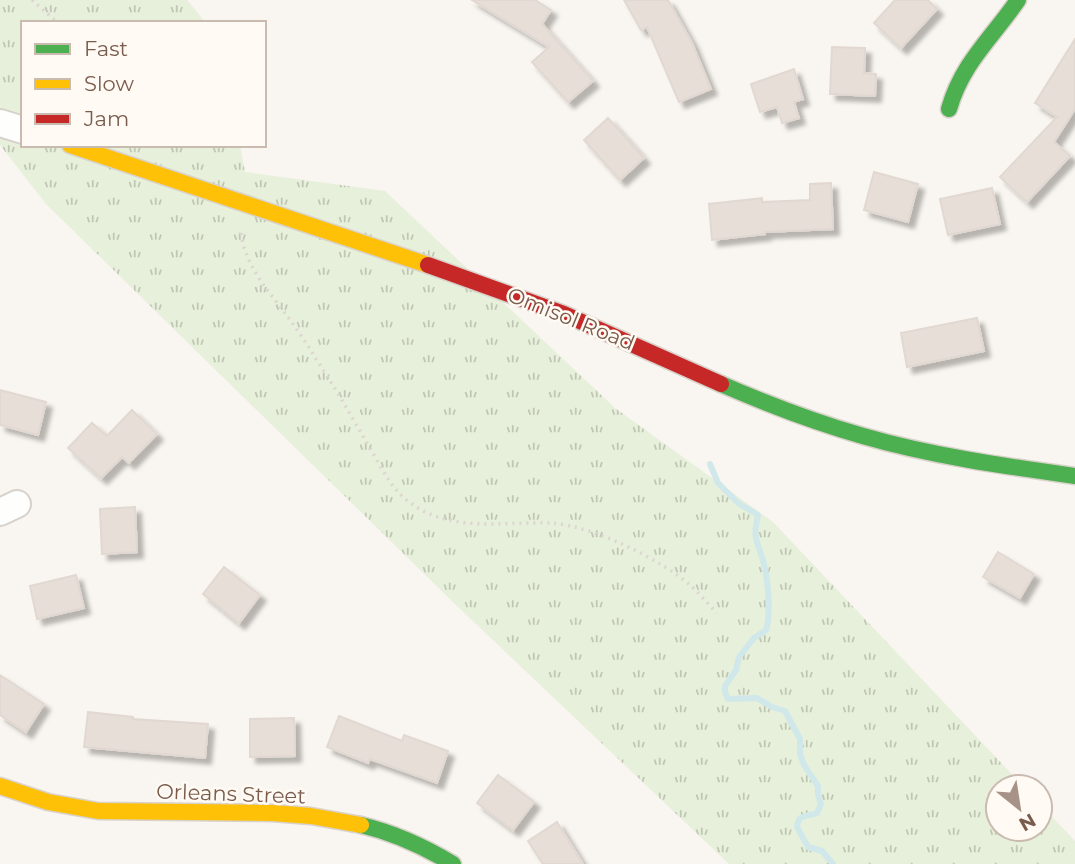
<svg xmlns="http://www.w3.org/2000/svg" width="1075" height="864" font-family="Montserrat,sans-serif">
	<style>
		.grass { fill: url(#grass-tufts) }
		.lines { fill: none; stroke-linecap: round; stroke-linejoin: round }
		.stream { stroke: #d0e8ea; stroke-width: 6 }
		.building { fill: #e6ded7; stroke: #e2d8d2; stroke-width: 2; filter: url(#shadow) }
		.street-casing { stroke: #d7d1cb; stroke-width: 30 }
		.fast-casing { stroke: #d9d2cb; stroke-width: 19 }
		.slow-casing { stroke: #d9d2cb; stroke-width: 19 }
		.jam-casing { stroke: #d9d2cb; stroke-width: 19 }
		.path { stroke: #dcd5d0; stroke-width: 3.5; stroke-dasharray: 2 5; stroke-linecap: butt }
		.street { stroke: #fefefd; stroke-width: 26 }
		.fast { stroke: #4caf50; stroke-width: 16 }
		.slow { stroke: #ffc107; stroke-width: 16 }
		.jam { stroke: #c62828; stroke-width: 16 }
		.labels { text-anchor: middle; stroke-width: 5; stroke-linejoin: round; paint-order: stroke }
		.street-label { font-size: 21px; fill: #7a5c4d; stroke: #fffaf3 }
	</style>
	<defs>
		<pattern id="grass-tufts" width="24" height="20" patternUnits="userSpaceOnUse" patternTransform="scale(1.75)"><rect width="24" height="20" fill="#e7f0db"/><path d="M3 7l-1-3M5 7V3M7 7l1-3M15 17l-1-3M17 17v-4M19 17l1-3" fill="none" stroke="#c0c6b4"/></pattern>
		<filter id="shadow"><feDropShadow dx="6" dy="6" stdDeviation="2" flood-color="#0004"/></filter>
	</defs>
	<rect width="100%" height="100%" fill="#f9f5f0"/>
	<path class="grass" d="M 0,0 L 187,0 L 206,23 L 23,23 L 23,145 L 240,145 L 245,172 L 385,191 L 615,408 L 773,522 L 1024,787 L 998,787 L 998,829 L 1040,829 L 1040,804 L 1075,841 L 1075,864 L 729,864 L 457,606 L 46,204 L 0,145 Z"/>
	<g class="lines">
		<path class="stream" d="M 710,464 L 718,483 L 738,503 L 758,515 C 752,541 758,541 764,564 C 768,580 771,615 766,630 L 754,638 L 739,657 L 736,670 L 725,686 L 725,692 L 728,699 L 757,698 L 772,707 L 785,711 L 800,739 L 800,754 L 804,765 L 818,786 L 818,795 L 821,804 L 817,813 C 808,817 798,813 797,827 L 808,847 L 822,851 L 833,864"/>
	</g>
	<g class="building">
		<path d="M 472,0 L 535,0 L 551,10 L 542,24 L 593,81 L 568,102 L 532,62 L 549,47 Z"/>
		<path d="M 624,0 L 668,0 L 692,43 L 711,89 L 679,102 L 647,27 L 641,30 Z"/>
		<path d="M 895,0 L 928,0 L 937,9 L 901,48 L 874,23 Z"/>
		<path d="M 1075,39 L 1075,109 L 1054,142 L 1070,156 L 1027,202 L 1000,177 L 1057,117 L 1035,103 Z"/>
		<path d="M 832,47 L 865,48 L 864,73 L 876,74 L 875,96 L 830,94 Z"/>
		<path d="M 794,69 L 803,99 L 794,102 L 799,118 L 782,123 L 777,107 L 760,112 L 751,84 Z"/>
		<path d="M 608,118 L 644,158 L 620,180 L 584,140 Z"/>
		<path d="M 874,172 L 918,184 L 908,222 L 864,210 Z"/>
		<path d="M 831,183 L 833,229 L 765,232 L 765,234 L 712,240 L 709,204 L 762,198 L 762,202 L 810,200 L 810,184 Z"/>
		<path d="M 992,188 L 1000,224 L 948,235 L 940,199 Z"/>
		<path d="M 977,318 L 984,351 L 907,367 L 901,333 Z"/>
		<path d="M 0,390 L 46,402 L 38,435 L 0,425 Z"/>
		<path d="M 132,410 L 157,434 L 129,463 L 122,457 L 101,478 L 68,448 L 92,423 L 107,436 Z"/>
		<path d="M 135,507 L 137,552 L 102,554 L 100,509 Z"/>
		<path d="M 998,552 L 1034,574 L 1020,598 L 983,577 Z"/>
		<path d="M 224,567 L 260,595 L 239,623 L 203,594 Z"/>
		<path d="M 76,575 L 84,608 L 37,619 L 30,586 Z"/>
		<path d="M 0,675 L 44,704 L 26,732 L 0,715 Z"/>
		<path d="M 88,712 L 133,717 L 133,719 L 208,724 L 205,758 L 84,747 Z"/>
		<path d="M 339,716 L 402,741 L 404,735 L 448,751 L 437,783 L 370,759 L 368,763 L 327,747 Z"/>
		<path d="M 294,718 L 295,756 L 250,757 L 250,719 Z"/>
		<path d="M 498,775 L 534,802 L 513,830 L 477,803 Z"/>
		<path d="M 557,822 L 583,864 L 543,864 L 528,841 Z"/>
	</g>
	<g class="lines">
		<defs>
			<g id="street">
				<path d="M 0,123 L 23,130"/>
				<path d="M 0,512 L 17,504"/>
			</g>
			<g id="fast">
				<path d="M 949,109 C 962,63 992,38 1018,0"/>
				<path d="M 721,384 C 767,404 814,422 863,436 C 932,456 1004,466 1075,476"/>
				<path d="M 361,825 C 395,833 423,846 453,864"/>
			</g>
			<g id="slow">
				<path d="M 70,145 L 428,265"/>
				<path d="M 0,786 L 48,802 L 98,811 L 272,813 L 311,816 L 361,825"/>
			</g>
			<path id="jam" d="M 428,265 L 564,314 L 721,384"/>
		</defs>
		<use href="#street" class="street-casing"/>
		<use href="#fast" class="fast-casing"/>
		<use href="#slow" class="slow-casing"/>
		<use href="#jam" class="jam-casing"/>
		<g class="path">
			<path d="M 32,0 L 58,23"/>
			<path d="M 241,233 C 246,270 272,294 293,324 C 301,335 309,347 316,359 C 337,390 355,423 374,455 C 384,472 392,489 408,501 C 450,534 503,521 552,523 C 592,526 661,559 691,586 C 700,594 708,604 717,613"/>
		</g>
		<use href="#street" class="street"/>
		<use href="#fast" class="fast"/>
		<use href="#slow" class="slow"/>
		<use href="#jam" class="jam"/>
	</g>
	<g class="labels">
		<g class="street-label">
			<text transform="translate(571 319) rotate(22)" y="7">Omisol Road</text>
			<text transform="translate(231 794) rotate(2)" y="7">Orleans Street</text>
		</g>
	</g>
	<rect x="21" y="21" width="245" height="126" fill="#fffaf3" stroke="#cabbb1" stroke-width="2"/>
	<rect x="35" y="44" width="35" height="10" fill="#4caf50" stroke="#cabbb1" stroke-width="2"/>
	<text x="84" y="56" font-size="21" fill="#7a5c4d">Fast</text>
	<rect x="35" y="79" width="35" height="10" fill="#ffc107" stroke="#cabbb1" stroke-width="2"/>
	<text x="84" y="91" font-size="21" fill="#7a5c4d">Slow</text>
	<rect x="35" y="114" width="35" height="10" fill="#c62828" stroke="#cabbb1" stroke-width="2"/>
	<text x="84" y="126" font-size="21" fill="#7a5c4d">Jam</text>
	<g transform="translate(1019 808) rotate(150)"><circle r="33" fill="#fffaf3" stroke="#cabbb1" stroke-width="2"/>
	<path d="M0-5L12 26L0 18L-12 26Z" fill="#a69286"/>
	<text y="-10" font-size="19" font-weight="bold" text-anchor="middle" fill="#7a5c4d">N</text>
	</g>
</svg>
